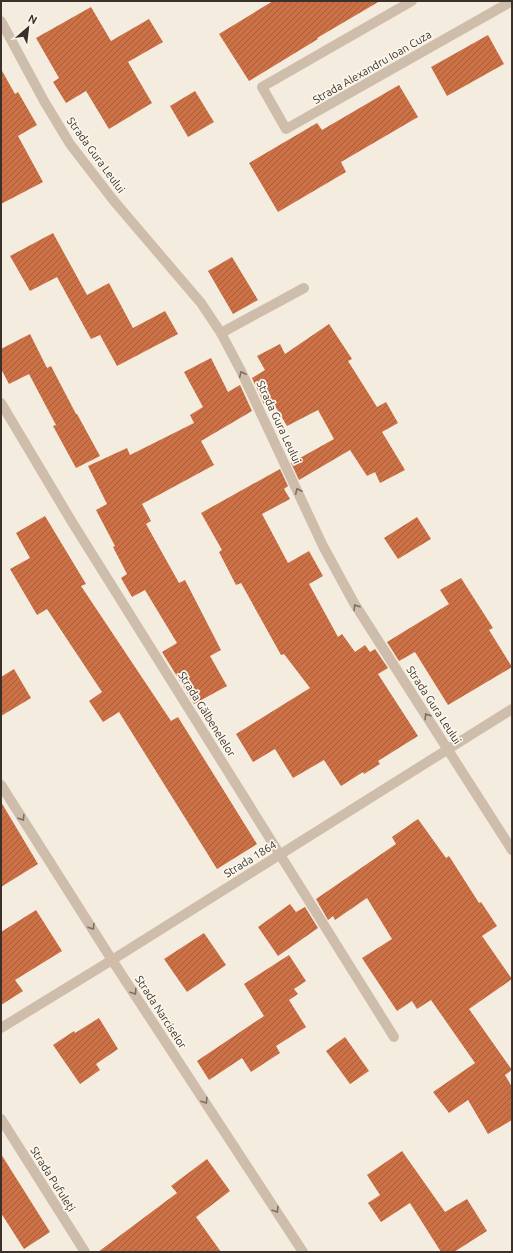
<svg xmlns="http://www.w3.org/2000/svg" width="513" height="1253" font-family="Ubuntu,sans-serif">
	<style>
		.building { fill: url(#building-hatch) }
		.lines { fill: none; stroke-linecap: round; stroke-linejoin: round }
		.minor { stroke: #cebdaa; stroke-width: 10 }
		.tertiary { stroke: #cebdaa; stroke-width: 10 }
		.oneway { stroke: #7d7064 }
		.labels { text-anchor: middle; stroke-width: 3.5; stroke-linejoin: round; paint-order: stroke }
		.street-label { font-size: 11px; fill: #3b312a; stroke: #fbf6ec }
	</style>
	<defs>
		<pattern id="building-hatch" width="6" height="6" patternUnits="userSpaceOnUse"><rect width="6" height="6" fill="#cc7146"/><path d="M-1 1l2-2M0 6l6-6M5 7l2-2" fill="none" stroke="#a75d3b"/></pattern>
	</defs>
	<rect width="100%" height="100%" fill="#f4ecdf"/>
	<g class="building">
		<path d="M 273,1 L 380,1 L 317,38 L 318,39 L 249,81 L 219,34 Z"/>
		<path d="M 91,7 L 111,41 L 149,19 L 163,42 L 128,62 L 152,103 L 109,129 L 86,91 L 66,103 L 53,82 L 59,78 L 36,38 Z"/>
		<path d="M 488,35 L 504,64 L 447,96 L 431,67 Z"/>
		<path d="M 1,69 L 15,94 L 18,92 L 37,125 L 18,136 L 43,182 L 1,204 Z"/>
		<path d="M 399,85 L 418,117 L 341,162 L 346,172 L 278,212 L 249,163 L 317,123 L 322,130 Z"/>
		<path d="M 195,91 L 214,122 L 188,137 L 170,106 Z"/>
		<path d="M 53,233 L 87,295 L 109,283 L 133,328 L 165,311 L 178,334 L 117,366 L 100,335 L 91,339 L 57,277 L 30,291 L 10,256 Z"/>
		<path d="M 232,257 L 258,300 L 233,314 L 208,271 Z"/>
		<path d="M 329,324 L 352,359 L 348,361 L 377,407 L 386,402 L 398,423 L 382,432 L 405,470 L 380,483 L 375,472 L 367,476 L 350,450 L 299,480 L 291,463 L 334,439 L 318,410 L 287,426 L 271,399 L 264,404 L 252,378 L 265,370 L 257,356 L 280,344 L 285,354 Z"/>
		<path d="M 30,334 L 47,368 L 51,366 L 76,414 L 77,414 L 100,456 L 76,468 L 53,426 L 56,425 L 29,374 L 9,384 L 1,369 L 1,349 Z"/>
		<path d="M 211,358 L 228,392 L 240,385 L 252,411 L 201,441 L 214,465 L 142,504 L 151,521 L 146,524 L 179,583 L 185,580 L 221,650 L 210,656 L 227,686 L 194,704 L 162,652 L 177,643 L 145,590 L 132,597 L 121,578 L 127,574 L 113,547 L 115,546 L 96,510 L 107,504 L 88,466 L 127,448 L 130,455 L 194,423 L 190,415 L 203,407 L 184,372 Z"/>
		<path d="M 280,469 L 288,486 L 284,489 L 290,499 L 262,514 L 288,563 L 309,551 L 323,576 L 309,584 L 338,637 L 342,634 L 355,652 L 365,645 L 370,652 L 375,649 L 388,668 L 378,674 L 418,736 L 378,761 L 380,764 L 364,774 L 363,772 L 341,786 L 324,760 L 293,778 L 275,749 L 253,762 L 236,734 L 310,688 L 284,654 L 281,655 L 241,583 L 236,585 L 219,552 L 222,550 L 201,513 Z"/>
		<path d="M 45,516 L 86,584 L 81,586 L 171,721 L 178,717 L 257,844 L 217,869 L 119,712 L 103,722 L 89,701 L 102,692 L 47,609 L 37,615 L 10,569 L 30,558 L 16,533 Z"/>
		<path d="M 417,517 L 431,539 L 398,559 L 384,538 Z"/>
		<path d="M 461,578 L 493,628 L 489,630 L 512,667 L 448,705 L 415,652 L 399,661 L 387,642 L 449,604 L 440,590 Z"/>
		<path d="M 14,669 L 31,698 L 1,716 L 1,677 Z"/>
		<path d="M 1,802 L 38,864 L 1,887 Z"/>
		<path d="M 418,819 L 446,858 L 449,856 L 479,903 L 481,902 L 497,926 L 482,936 L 512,979 L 469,1009 L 512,1070 L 505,1075 L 512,1087 L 512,1120 L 488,1134 L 468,1100 L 449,1113 L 433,1092 L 475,1063 L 431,1000 L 417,1009 L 412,1001 L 397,1011 L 362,958 L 392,939 L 367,898 L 335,920 L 333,916 L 328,920 L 316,899 L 396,844 L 392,837 Z"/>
		<path d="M 290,904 L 296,912 L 305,907 L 318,928 L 278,956 L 258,927 Z"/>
		<path d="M 36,910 L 62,951 L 15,980 L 23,991 L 1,1005 L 1,932 Z"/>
		<path d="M 204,933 L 226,965 L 187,992 L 164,959 Z"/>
		<path d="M 289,955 L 306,981 L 294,989 L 298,994 L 289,1000 L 306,1027 L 276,1046 L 280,1053 L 251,1072 L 242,1058 L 209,1080 L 197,1061 L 264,1016 L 244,984 Z"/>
		<path d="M 99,1018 L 118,1049 L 96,1064 L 100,1070 L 80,1084 L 53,1045 L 74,1031 L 75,1033 Z"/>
		<path d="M 345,1037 L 369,1071 L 350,1084 L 326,1051 Z"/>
		<path d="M 402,1151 L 445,1212 L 467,1199 L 487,1231 L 454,1252 L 441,1252 L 410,1203 L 381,1222 L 368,1203 L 380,1195 L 367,1175 Z"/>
		<path d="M 1,1154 L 50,1232 L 24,1249 L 1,1213 Z"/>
		<path d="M 207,1159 L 230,1191 L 196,1217 L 221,1252 L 98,1252 L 177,1193 L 171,1186 Z"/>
	</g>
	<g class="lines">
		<g class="minor">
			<path d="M 412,1 L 262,87 L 286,129 L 512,1"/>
			<path d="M 1,21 L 44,101 L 70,144 L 114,201 L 201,303 L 221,333 L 241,371 L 323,546 L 354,603 L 512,850"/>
			<path d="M 221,333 L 304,288"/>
			<path d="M 1,403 L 72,522 L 394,1037"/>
			<path d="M 1,785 L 112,960 L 303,1252"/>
			<path d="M 1,1119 L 85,1252"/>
		</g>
		<path class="tertiary" d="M 1,1028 L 112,960 L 512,709"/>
	</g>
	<defs><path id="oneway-chevron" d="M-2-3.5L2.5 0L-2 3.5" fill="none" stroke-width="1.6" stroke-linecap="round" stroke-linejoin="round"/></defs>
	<g class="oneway">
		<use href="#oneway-chevron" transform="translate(242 374) rotate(-116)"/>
		<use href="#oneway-chevron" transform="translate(298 491) rotate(-115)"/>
		<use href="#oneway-chevron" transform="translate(356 607) rotate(-122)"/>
		<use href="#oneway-chevron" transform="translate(427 716) rotate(-123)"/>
		<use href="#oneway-chevron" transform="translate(22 818) rotate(58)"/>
		<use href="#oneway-chevron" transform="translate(92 927) rotate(58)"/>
		<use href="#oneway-chevron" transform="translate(134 992) rotate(57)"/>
		<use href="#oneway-chevron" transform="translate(205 1101) rotate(57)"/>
		<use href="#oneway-chevron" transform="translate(276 1210) rotate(57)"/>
	</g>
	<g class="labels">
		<g class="street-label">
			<text transform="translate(372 67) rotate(-30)" y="4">Strada Alexandru Ioan Cuza</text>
			<text transform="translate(96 155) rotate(54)" y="4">Strada Gura Leului</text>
			<text transform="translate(279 422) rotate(65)" y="4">Strada Gura Leului</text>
			<text transform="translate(434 705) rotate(57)" y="4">Strada Gura Leului</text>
			<text transform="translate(207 714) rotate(58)" y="4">Strada Gălbenelelor</text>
			<text transform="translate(250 859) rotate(-32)" y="4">Strada 1864</text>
			<text transform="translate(161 1012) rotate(57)" y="4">Strada Narciselor</text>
			<text transform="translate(53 1179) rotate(58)" y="4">Strada Pufuleți</text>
		</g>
	</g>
	<rect width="513" height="1253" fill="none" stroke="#3b312a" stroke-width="4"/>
	<g transform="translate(28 28) rotate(28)" stroke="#fbf6ec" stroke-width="3" paint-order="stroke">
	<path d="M0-3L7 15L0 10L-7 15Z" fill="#3b312a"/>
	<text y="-6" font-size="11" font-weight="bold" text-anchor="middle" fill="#3b312a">N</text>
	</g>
</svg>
